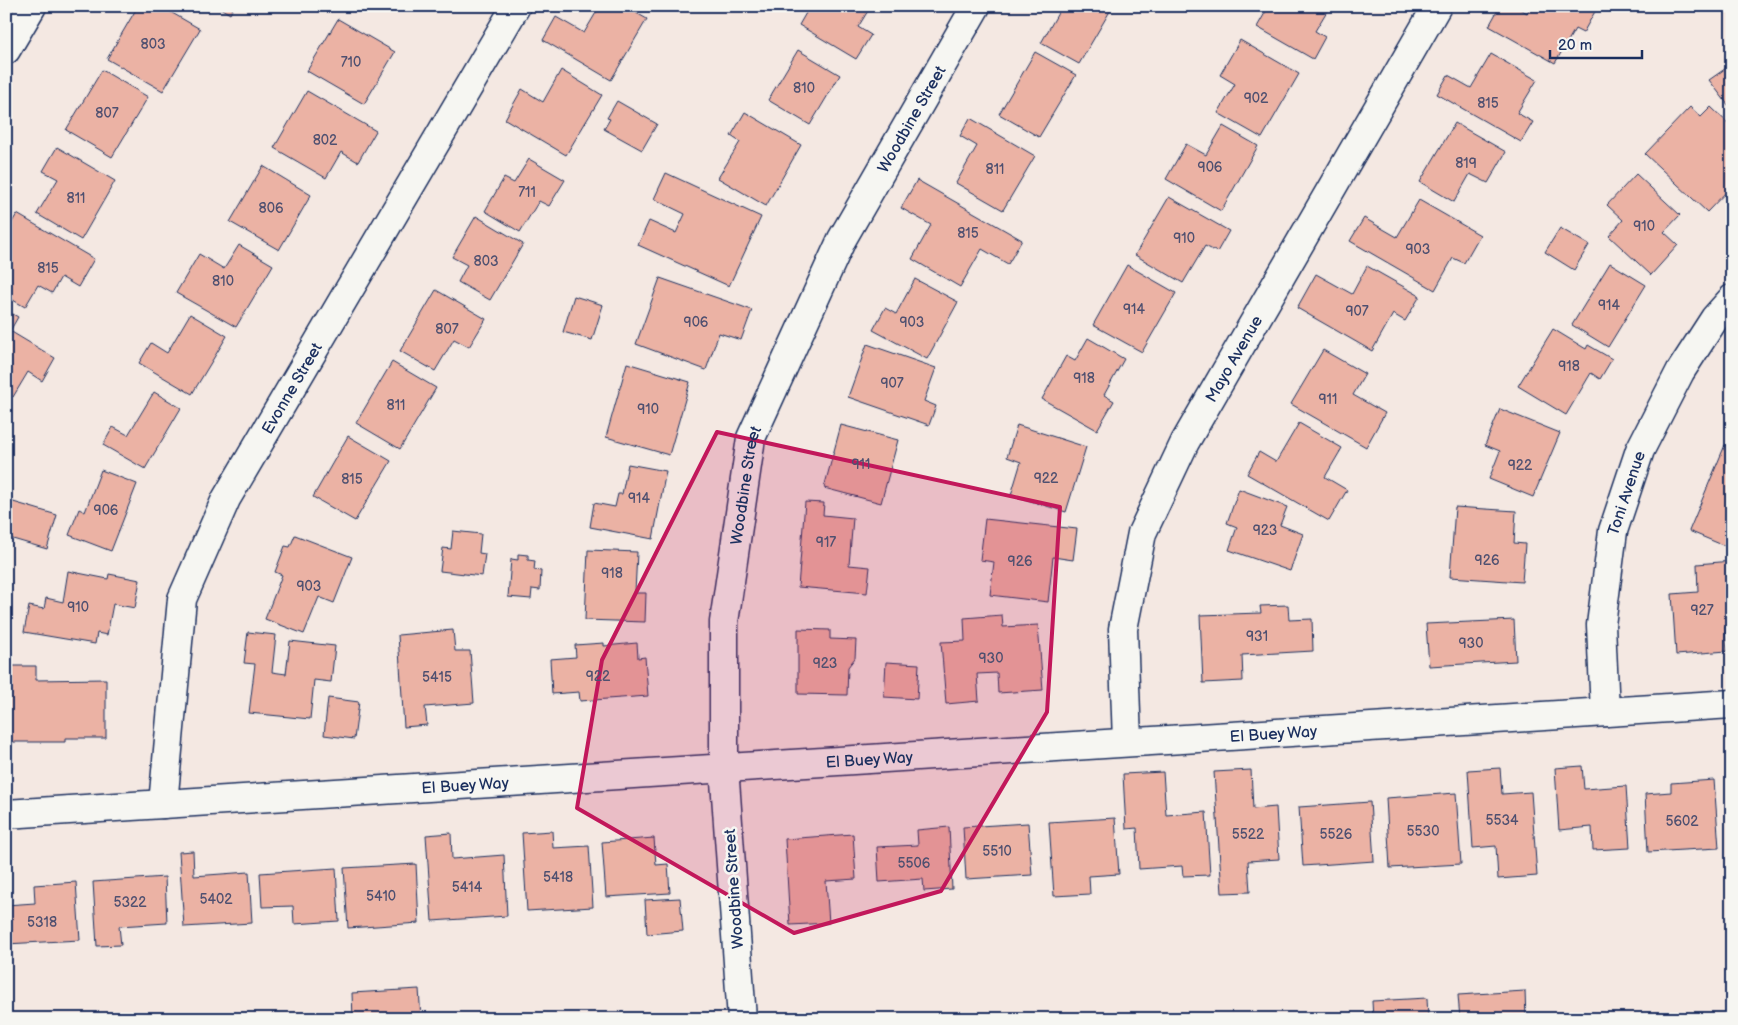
<svg xmlns="http://www.w3.org/2000/svg" width="1738" height="1025" font-family="'Balsamiq Sans',sans-serif">
	<style>
		.building { fill: #ebb2a4; stroke: #1b2f5e }
		.lines { fill: none; stroke-linecap: round; stroke-linejoin: round }
		.minor-casing { stroke: #1b2f5e; stroke-width: 31 }
		.minor { stroke: #f6f6f2; stroke-width: 28 }
		.marked { fill: #c2185b; fill-opacity: 0.2; stroke: #c2185b; stroke-width: 4; stroke-linejoin: round }
		.labels { text-anchor: middle; stroke-width: 5; stroke-linejoin: round; paint-order: stroke }
		.number-label { font-size: 14px; fill: #4f5070 }
		.street-label { font-size: 16px; fill: #1b2f5e; stroke: #f6f6f2 }
	</style>
	<rect width="100%" height="100%" fill="#f4e8e2"/>
	<filter id="ink" filterUnits="userSpaceOnUse"><feTurbulence type="fractalNoise" baseFrequency=".02" numOctaves="2"/><feDisplacementMap in="SourceGraphic" scale="10" xChannelSelector="R" yChannelSelector="G"/><feConvolveMatrix kernelMatrix="1 2 1 2 8 2 1 2 1" color-interpolation-filters="sRGB"/></filter>
	<g filter="url(#ink)">
		<g class="building">
			<path d="M 138,6 L 160,6 L 200,29 L 163,91 L 107,59 Z"/>
			<path d="M 217,6 L 234,6 L 230,14 Z"/>
			<path d="M 600,6 L 624,6 L 647,19 L 611,80 L 543,40 L 556,17 L 584,33 Z"/>
			<path d="M 810,6 L 871,6 L 858,27 L 871,35 L 856,59 L 799,25 Z"/>
			<path d="M 1062,6 L 1113,6 L 1079,64 L 1041,43 Z"/>
			<path d="M 1269,6 L 1330,6 L 1315,31 L 1325,37 L 1313,59 L 1257,27 Z"/>
			<path d="M 1500,6 L 1515,6 L 1527,13 L 1531,6 L 1598,6 L 1583,33 L 1575,29 L 1555,63 L 1489,26 Z"/>
			<path d="M 338,19 L 395,52 L 364,104 L 307,71 Z"/>
			<path d="M 1240,40 L 1299,74 L 1262,138 L 1218,113 L 1235,84 L 1220,75 Z"/>
			<path d="M 798,50 L 840,75 L 810,125 L 768,100 Z"/>
			<path d="M 1035,52 L 1076,75 L 1039,137 L 999,114 Z"/>
			<path d="M 1491,54 L 1537,80 L 1517,113 L 1533,122 L 1521,142 L 1437,94 L 1448,75 L 1471,88 Z"/>
			<path d="M 1732,64 L 1732,110 L 1709,80 Z"/>
			<path d="M 102,70 L 148,97 L 112,157 L 66,130 Z"/>
			<path d="M 561,70 L 602,95 L 566,155 L 505,119 L 522,89 L 543,102 Z"/>
			<path d="M 307,91 L 376,131 L 358,162 L 341,152 L 326,178 L 274,148 Z"/>
			<path d="M 617,101 L 657,124 L 642,150 L 604,129 L 610,119 L 607,118 Z"/>
			<path d="M 1690,107 L 1701,117 L 1711,107 L 1732,127 L 1732,186 L 1707,212 L 1645,154 Z"/>
			<path d="M 745,112 L 801,145 L 766,206 L 718,178 L 740,142 L 731,136 Z"/>
			<path d="M 970,118 L 1035,156 L 1003,210 L 956,183 L 977,146 L 960,136 Z"/>
			<path d="M 1455,123 L 1506,152 L 1488,183 L 1470,174 L 1454,202 L 1420,182 Z"/>
			<path d="M 1223,126 L 1258,146 L 1221,211 L 1166,179 L 1186,144 L 1206,155 Z"/>
			<path d="M 57,147 L 115,181 L 81,240 L 37,214 L 58,179 L 43,171 Z"/>
			<path d="M 529,159 L 565,180 L 549,206 L 539,201 L 520,232 L 485,211 L 504,178 L 514,183 Z"/>
			<path d="M 263,166 L 311,195 L 279,250 L 230,222 Z"/>
			<path d="M 666,173 L 761,217 L 729,286 L 638,245 L 649,221 L 676,233 L 685,214 L 654,199 Z"/>
			<path d="M 1636,174 L 1680,215 L 1664,232 L 1678,245 L 1651,275 L 1609,236 L 1623,220 L 1607,205 Z"/>
			<path d="M 917,180 L 1022,240 L 1008,264 L 982,249 L 960,287 L 912,259 L 931,225 L 901,208 Z"/>
			<path d="M 1169,197 L 1229,231 L 1217,252 L 1205,246 L 1183,283 L 1135,255 Z"/>
			<path d="M 1419,200 L 1480,235 L 1464,263 L 1453,258 L 1435,290 L 1350,241 L 1364,218 L 1397,237 Z"/>
			<path d="M 17,214 L 94,259 L 78,287 L 61,277 L 52,293 L 38,285 L 25,307 L 6,296 L 6,232 Z"/>
			<path d="M 476,216 L 523,244 L 490,300 L 458,282 L 467,265 L 452,257 Z"/>
			<path d="M 1560,228 L 1589,245 L 1574,270 L 1545,252 Z"/>
			<path d="M 239,245 L 273,265 L 236,327 L 176,293 L 199,254 L 224,269 Z"/>
			<path d="M 1610,263 L 1646,285 L 1608,347 L 1572,325 Z"/>
			<path d="M 1127,265 L 1176,293 L 1142,352 L 1093,325 Z"/>
			<path d="M 1367,266 L 1420,296 L 1405,321 L 1393,314 L 1372,351 L 1297,308 L 1316,274 L 1352,294 Z"/>
			<path d="M 660,278 L 752,310 L 741,340 L 719,333 L 706,370 L 636,344 Z"/>
			<path d="M 915,279 L 958,302 L 927,359 L 873,330 L 885,308 L 896,314 Z"/>
			<path d="M 436,290 L 486,319 L 469,347 L 454,339 L 435,371 L 400,351 Z"/>
			<path d="M 574,296 L 603,305 L 592,340 L 563,332 Z"/>
			<path d="M 6,310 L 18,317 L 10,331 L 55,358 L 42,381 L 28,372 L 13,397 L 6,393 Z"/>
			<path d="M 190,314 L 227,336 L 192,394 L 139,363 L 151,343 L 167,353 Z"/>
			<path d="M 1553,329 L 1586,349 L 1588,345 L 1612,359 L 1600,379 L 1591,373 L 1566,415 L 1518,386 Z"/>
			<path d="M 1088,338 L 1124,359 L 1104,395 L 1114,401 L 1097,430 L 1042,399 L 1066,356 L 1075,361 Z"/>
			<path d="M 867,344 L 936,368 L 924,401 L 936,406 L 929,425 L 848,397 Z"/>
			<path d="M 1323,350 L 1365,374 L 1353,395 L 1385,413 L 1366,447 L 1291,404 Z"/>
			<path d="M 392,362 L 436,388 L 400,449 L 356,423 Z"/>
			<path d="M 627,363 L 690,382 L 669,455 L 606,437 Z"/>
			<path d="M 154,392 L 181,408 L 145,469 L 103,445 L 113,427 L 128,435 Z"/>
			<path d="M 1500,409 L 1560,433 L 1533,497 L 1489,479 L 1500,451 L 1485,445 Z"/>
			<path d="M 1299,423 L 1342,448 L 1325,477 L 1347,490 L 1329,521 L 1247,474 L 1259,452 L 1276,462 Z"/>
			<path d="M 841,425 L 898,440 L 881,503 L 824,488 Z"/>
			<path d="M 1017,425 L 1086,447 L 1066,512 L 1011,495 L 1021,462 L 1007,457 Z"/>
			<path d="M 348,436 L 391,461 L 355,521 L 313,497 Z"/>
			<path d="M 1725,445 L 1732,448 L 1732,549 L 1689,531 Z"/>
			<path d="M 628,464 L 666,471 L 653,539 L 590,527 L 594,503 L 615,507 L 618,494 L 622,494 Z"/>
			<path d="M 101,470 L 137,484 L 111,551 L 69,535 L 79,509 L 85,512 Z"/>
			<path d="M 1239,489 L 1287,507 L 1280,525 L 1303,534 L 1290,571 L 1229,550 L 1237,527 L 1227,523 Z"/>
			<path d="M 10,501 L 57,515 L 47,549 L 6,537 L 6,514 Z"/>
			<path d="M 805,502 L 824,503 L 823,515 L 853,518 L 849,565 L 870,567 L 867,593 L 798,587 Z"/>
			<path d="M 1455,507 L 1516,511 L 1514,543 L 1525,544 L 1522,582 L 1450,577 Z"/>
			<path d="M 985,519 L 1077,529 L 1073,560 L 1053,557 L 1048,602 L 990,595 L 994,562 L 980,560 Z"/>
			<path d="M 453,531 L 481,534 L 479,553 L 485,554 L 482,576 L 440,571 L 443,548 L 451,549 Z"/>
			<path d="M 295,535 L 352,557 L 334,603 L 319,597 L 304,634 L 265,619 L 282,575 L 275,572 L 285,546 L 290,547 Z"/>
			<path d="M 588,550 L 637,552 L 635,593 L 646,593 L 645,622 L 585,620 Z"/>
			<path d="M 518,554 L 528,555 L 528,560 L 535,561 L 534,570 L 541,571 L 540,590 L 532,589 L 531,599 L 508,597 L 511,559 L 518,560 Z"/>
			<path d="M 1732,561 L 1732,626 L 1725,627 L 1727,651 L 1676,655 L 1672,594 L 1698,592 L 1697,564 Z"/>
			<path d="M 68,571 L 108,579 L 109,574 L 140,580 L 135,608 L 113,604 L 107,635 L 97,633 L 95,644 L 24,632 L 29,606 L 44,609 L 46,598 L 63,602 Z"/>
			<path d="M 1288,605 L 1289,620 L 1312,619 L 1313,651 L 1242,655 L 1243,681 L 1203,683 L 1200,615 L 1261,613 L 1260,606 Z"/>
			<path d="M 1002,615 L 1003,627 L 1038,625 L 1043,690 L 998,693 L 997,673 L 977,674 L 979,701 L 946,704 L 941,642 L 965,641 L 964,618 Z"/>
			<path d="M 1514,620 L 1516,661 L 1429,666 L 1426,624 Z"/>
			<path d="M 798,629 L 830,630 L 830,639 L 856,640 L 855,658 L 848,667 L 847,695 L 798,694 Z"/>
			<path d="M 453,630 L 455,651 L 470,651 L 474,703 L 425,707 L 427,725 L 404,727 L 398,635 Z"/>
			<path d="M 248,632 L 276,635 L 272,672 L 286,674 L 290,641 L 335,646 L 331,682 L 314,680 L 310,719 L 249,713 L 255,664 L 244,663 Z"/>
			<path d="M 604,643 L 604,646 L 637,643 L 638,658 L 645,657 L 648,696 L 580,701 L 579,692 L 552,694 L 550,659 L 576,657 L 575,645 Z"/>
			<path d="M 886,662 L 919,664 L 917,699 L 884,697 Z"/>
			<path d="M 6,666 L 36,666 L 36,680 L 106,679 L 106,738 L 65,738 L 65,742 L 6,742 Z"/>
			<path d="M 328,698 L 359,702 L 354,739 L 324,735 Z"/>
			<path d="M 1582,766 L 1584,789 L 1626,786 L 1630,848 L 1593,850 L 1592,827 L 1559,830 L 1555,768 Z"/>
			<path d="M 1500,768 L 1502,794 L 1531,792 L 1537,876 L 1498,879 L 1496,846 L 1473,848 L 1468,770 Z"/>
			<path d="M 1251,770 L 1253,809 L 1276,807 L 1279,859 L 1248,861 L 1250,892 L 1222,893 L 1214,772 Z"/>
			<path d="M 1163,772 L 1166,815 L 1206,812 L 1210,875 L 1183,876 L 1182,866 L 1139,869 L 1137,828 L 1126,829 L 1123,774 Z"/>
			<path d="M 1714,780 L 1719,848 L 1648,852 L 1645,794 L 1671,792 L 1671,783 Z"/>
			<path d="M 1456,793 L 1461,864 L 1390,868 L 1386,798 Z"/>
			<path d="M 1370,802 L 1374,861 L 1303,866 L 1299,807 Z"/>
			<path d="M 1115,818 L 1119,874 L 1089,876 L 1090,894 L 1054,896 L 1049,822 Z"/>
			<path d="M 1028,823 L 1032,875 L 966,879 L 963,827 Z"/>
			<path d="M 949,827 L 952,889 L 924,891 L 923,879 L 879,882 L 877,847 L 918,845 L 917,830 Z"/>
			<path d="M 552,831 L 553,848 L 589,846 L 593,907 L 527,911 L 522,833 Z"/>
			<path d="M 451,833 L 452,859 L 504,855 L 507,916 L 432,921 L 426,835 Z"/>
			<path d="M 853,834 L 856,879 L 826,881 L 829,923 L 790,925 L 785,839 Z"/>
			<path d="M 654,838 L 656,865 L 668,864 L 670,893 L 606,897 L 602,842 Z"/>
			<path d="M 193,851 L 194,876 L 249,872 L 252,923 L 184,927 L 179,852 Z"/>
			<path d="M 416,864 L 419,923 L 348,928 L 344,868 Z"/>
			<path d="M 336,868 L 339,921 L 294,924 L 293,906 L 262,907 L 260,873 Z"/>
			<path d="M 165,877 L 167,923 L 119,926 L 121,945 L 97,946 L 93,882 Z"/>
			<path d="M 76,882 L 80,940 L 6,944 L 6,905 L 35,903 L 34,885 Z"/>
			<path d="M 680,898 L 683,931 L 647,934 L 645,900 Z"/>
			<path d="M 419,989 L 421,1019 L 353,1019 L 352,993 Z"/>
			<path d="M 1525,991 L 1526,1019 L 1460,1019 L 1458,995 Z"/>
			<path d="M 1427,998 L 1428,1019 L 1373,1019 L 1372,1001 Z"/>
			<path d="M 1605,1016 L 1605,1019 L 1555,1019 Z"/>
		</g>
		<g class="lines">
			<defs>
				<g id="minor">
					<path d="M 6,50 L 32,6"/>
					<path id="s1" d="M 1605,712 L 1601,625 L 1613,531 L 1640,450 L 1680,372 L 1715,318 L 1732,299"/>
					<path id="s2" d="M 1127,742 L 1123,629 L 1142,533 L 1185,442 L 1437,6"/>
					<path id="s3" d="M 163,804 L 182,599 L 226,499 L 516,6"/>
					<path id="s4" d="M 6,814 L 1732,704"/>
					<path id="s5" d="M 742,1019 L 724,767 L 724,622 L 751,438 L 842,239 L 976,6"/>
				</g>
			</defs>
			<use href="#minor" class="minor-casing"/>
			<use href="#minor" class="minor"/>
		</g>
	</g>
	<path class="marked" d="M 717,432 L 1060,507 L 1047,712 L 941,891 L 794,933 L 577,808 L 602,660 Z"/>
	<g class="labels">
		<g class="number-label">
			<text x="153" y="49">803</text>
			<text x="351" y="67">710</text>
			<text x="804" y="93">810</text>
			<text x="1256" y="103">902</text>
			<text x="1488" y="108">815</text>
			<text x="107" y="118">807</text>
			<text x="325" y="145">802</text>
			<text x="1466" y="168">819</text>
			<text x="1210" y="172">906</text>
			<text x="995" y="174">811</text>
			<text x="527" y="197">711</text>
			<text x="76" y="203">811</text>
			<text x="271" y="213">806</text>
			<text x="1644" y="231">910</text>
			<text x="968" y="238">815</text>
			<text x="1184" y="243">910</text>
			<text x="1418" y="254">903</text>
			<text x="486" y="266">803</text>
			<text x="48" y="273">815</text>
			<text x="223" y="286">810</text>
			<text x="1609" y="310">914</text>
			<text x="1134" y="314">914</text>
			<text x="1357" y="316">907</text>
			<text x="696" y="327">906</text>
			<text x="912" y="327">903</text>
			<text x="447" y="334">807</text>
			<text x="1569" y="371">918</text>
			<text x="1084" y="383">918</text>
			<text x="892" y="388">907</text>
			<text x="1328" y="404">911</text>
			<text x="396" y="410">811</text>
			<text x="648" y="414">910</text>
			<text x="861" y="469">911</text>
			<text x="1520" y="470">922</text>
			<text x="1046" y="483">922</text>
			<text x="352" y="484">815</text>
			<text x="639" y="503">914</text>
			<text x="106" y="515">906</text>
			<text x="1265" y="535">923</text>
			<text x="826" y="547">917</text>
			<text x="1487" y="565">926</text>
			<text x="1020" y="566">926</text>
			<text x="612" y="578">918</text>
			<text x="309" y="591">903</text>
			<text x="78" y="612">910</text>
			<text x="1702" y="615">927</text>
			<text x="1257" y="641">931</text>
			<text x="1471" y="648">930</text>
			<text x="991" y="663">930</text>
			<text x="825" y="668">923</text>
			<text x="598" y="681">922</text>
			<text x="437" y="682">5415</text>
			<text x="1502" y="825">5534</text>
			<text x="1682" y="826">5602</text>
			<text x="1423" y="836">5530</text>
			<text x="1248" y="839">5522</text>
			<text x="1336" y="839">5526</text>
			<text x="997" y="856">5510</text>
			<text x="914" y="868">5506</text>
			<text x="558" y="882">5418</text>
			<text x="467" y="892">5414</text>
			<text x="381" y="901">5410</text>
			<text x="216" y="904">5402</text>
			<text x="130" y="907">5322</text>
			<text x="42" y="927">5318</text>
		</g>
		<g class="street-label">
			<text dy="6" stroke="none"><textPath href="#s5" startOffset="941">Woodbine Street</textPath></text>
			<text dy="6" stroke="none"><textPath href="#s2" startOffset="408">Mayo Avenue</textPath></text>
			<text dy="6" stroke="none"><textPath href="#s3" startOffset="444">Evonne Street</textPath></text>
			<text dy="6" stroke="none"><textPath href="#s5" startOffset="536">Woodbine Street</textPath></text>
			<text dy="6" stroke="none"><textPath href="#s1" startOffset="222">Toni Avenue</textPath></text>
			<text dy="6" stroke="none"><textPath href="#s4" startOffset="1270">El Buey Way</textPath></text>
			<text dy="6" stroke="none"><textPath href="#s4" startOffset="865">El Buey Way</textPath></text>
			<text dy="6" stroke="none"><textPath href="#s4" startOffset="460">El Buey Way</textPath></text>
			<text transform="translate(733 889) rotate(-94)" y="6">Woodbine Street</text>
		</g>
	</g>
	<rect width="1738" height="1025" fill="none" stroke="#f6f6f2" stroke-width="25"/>
	<rect x="12" y="12" width="1713" height="1000" fill="none" stroke="#1b2f5e" stroke-width="2" filter="url(#ink)"/>
	<path d="M1550 50v8h92v-8" fill="none" stroke="#1b2f5e" stroke-width="2.5"/>
	<text x="1558" y="50" font-size="15" fill="#1b2f5e" stroke="#f6f6f2" stroke-width="4" paint-order="stroke">20 m</text>
</svg>
